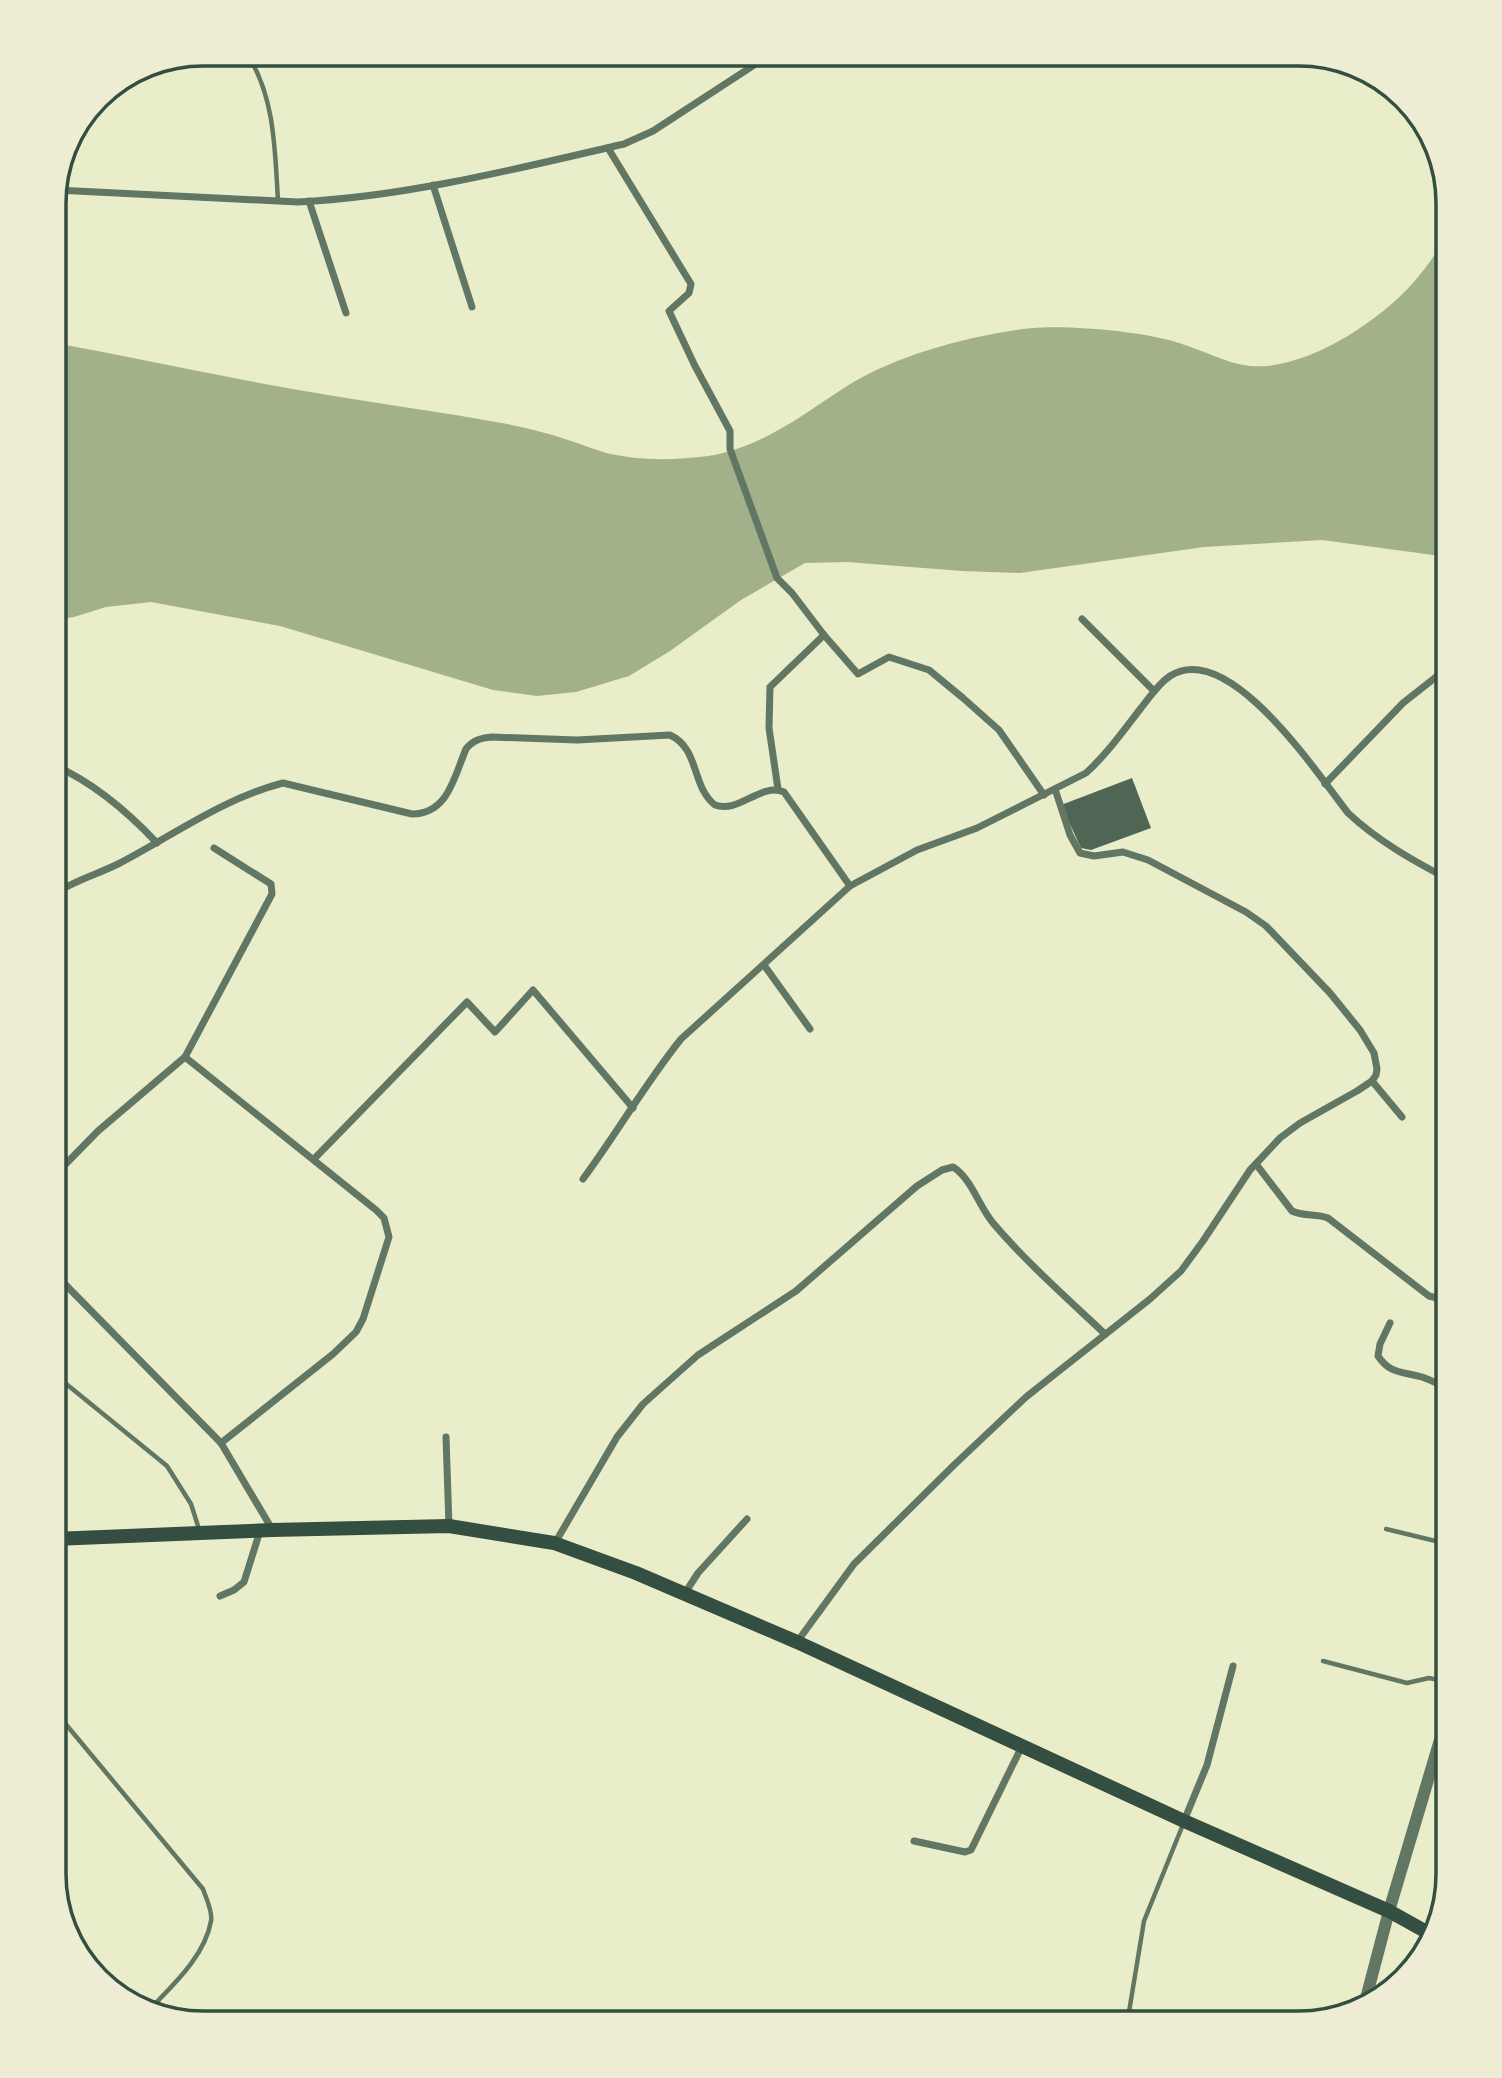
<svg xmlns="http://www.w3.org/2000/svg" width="1502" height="2078" font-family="Manrope,sans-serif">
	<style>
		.water { fill: #a3b18a }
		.building { fill: #4f6655 }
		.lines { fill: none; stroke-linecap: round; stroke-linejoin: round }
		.service { stroke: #617663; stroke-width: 4.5 }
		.minor { stroke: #617663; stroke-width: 7 }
		.tertiary { stroke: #617663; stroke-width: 12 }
		.primary { stroke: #344e41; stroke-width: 14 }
		.rim { fill: none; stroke: #344e41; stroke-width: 3.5 }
	</style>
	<rect width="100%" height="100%" fill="#e9edc9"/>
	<path class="water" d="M 1448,236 L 1448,557 L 1322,540 L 1204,547 L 1020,573 L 962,571 L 847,562 L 805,563 L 741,600 L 670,651 L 629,676 L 576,692 L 537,696 L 493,690 L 280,626 L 151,602 L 106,607 L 74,617 L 55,620 L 55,343 C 148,360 240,381 334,396 C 388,405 442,412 496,422 C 520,426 545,432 568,440 C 583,444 596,451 611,454 C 642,461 676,460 708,456 C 763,447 802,415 847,386 C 897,355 965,337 1023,329 C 1063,324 1141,331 1179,343 C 1203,350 1225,363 1250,366 C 1304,371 1377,323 1412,284 C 1425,270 1436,252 1448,236 Z"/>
	<path class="building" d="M 1132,778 L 1151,828 L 1091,850 L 1081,848 L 1061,805 Z"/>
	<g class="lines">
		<g class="service">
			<path d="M 247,54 C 275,96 275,152 278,201"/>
			<path d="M 54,1374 L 167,1466 L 191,1504 L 199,1529"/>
			<path d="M 1386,1529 L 1448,1544"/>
			<path d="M 1323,1661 L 1407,1683 L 1429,1678 L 1448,1682"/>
			<path d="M 54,1710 L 203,1889 C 206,1898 213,1912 211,1921 C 205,1956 173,1985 149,2010"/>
			<path d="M 1127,2024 L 1144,1921 L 1184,1822"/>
		</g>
		<g class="minor">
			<path d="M 608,148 L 691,284 L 689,293 L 669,311 L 695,366 L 730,431 L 730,449 L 777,578 L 792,593 L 824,635 L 770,687 L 769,728 L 778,789"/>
			<path d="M 433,185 L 472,307"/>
			<path d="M 56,190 L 298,202 C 405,197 520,168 624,144 L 653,131 L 771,54"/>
			<path d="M 309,201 L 346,313"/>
			<path d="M 1082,619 L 1154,691"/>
			<path d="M 824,635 L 858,674 L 889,657 L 929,670 L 963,698 L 999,730 L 1044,795"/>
			<path d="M 54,765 C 94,783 128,812 157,843"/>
			<path d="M 1325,784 L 1403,703 L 1436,677 L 1442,674 L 1448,675"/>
			<path d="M 54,894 C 73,881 98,874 118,864 C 172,836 224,798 283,783 L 412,814 C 448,814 454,777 466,749 C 473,740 481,738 492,737 L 577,740 L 670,735 C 700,749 691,786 715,805 C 739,814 761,782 784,792 L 850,886"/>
			<path d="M 764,965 L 810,1029"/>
			<path d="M 185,1057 L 376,1210 L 384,1218 L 389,1237 L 363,1319 L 356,1332 L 333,1354 L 221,1443"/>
			<path d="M 1372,1081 L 1402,1117"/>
			<path d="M 314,1159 L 467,1002 L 495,1032 L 533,990 L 633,1108"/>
			<path d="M 1256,1164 L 1292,1211 C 1304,1217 1316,1213 1328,1218 L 1429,1296 L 1448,1301"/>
			<path d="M 1440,1167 L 1448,1170"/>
			<path d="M 54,1176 L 98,1131 L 185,1057 L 272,894 L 271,884 L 214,848"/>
			<path d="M 583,1179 C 617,1133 645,1084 681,1039 L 850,886 L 917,850 L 977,828 L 1086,773 C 1107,754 1124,730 1141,708 C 1150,697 1158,684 1170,676 C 1229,638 1318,775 1348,813 C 1378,841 1412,860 1448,879"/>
			<path d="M 54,1273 L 221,1443 L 272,1529"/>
			<path d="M 1390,1323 L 1380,1344 L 1378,1356 C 1391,1375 1402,1371 1422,1377 C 1430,1380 1439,1384 1448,1388"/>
			<path d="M 446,1437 L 449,1526"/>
			<path d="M 555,1543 L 617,1437 L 643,1404 L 698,1355 L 796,1291 L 917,1186 L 942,1170 L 953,1167 C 972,1179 978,1205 993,1223 C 1027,1263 1067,1298 1105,1334"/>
			<path d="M 685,1593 L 698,1573 L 747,1519"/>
			<path d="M 220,1596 L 234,1590 L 244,1582 L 260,1531"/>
			<path d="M 797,1642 L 854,1564 L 954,1465 L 1026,1397 L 1150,1299 L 1181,1271 L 1203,1241 L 1250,1170 L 1280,1138 L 1300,1123 L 1357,1091 L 1372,1081 L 1376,1075 L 1377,1069 L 1374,1053 L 1360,1030 L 1330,993 L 1266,926 L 1246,912 L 1148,860 L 1123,852 L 1094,856 L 1080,853 L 1070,835 L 1055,789"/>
			<path d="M 1184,1821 L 1207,1765 L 1233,1666"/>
			<path d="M 914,1841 L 965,1852 L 971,1850 L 1022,1746"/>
		</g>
		<path class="tertiary" d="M 1364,2006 L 1389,1911 L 1448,1713"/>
		<path class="primary" d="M 54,1539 L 272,1530 L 449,1526 L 554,1543 L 636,1573 L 797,1642 L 1184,1821 L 1389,1911 L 1432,1935"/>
	</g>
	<path d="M0 0H1502V2078H0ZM203 66H1299A137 137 0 0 1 1436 203V1874A137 137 0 0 1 1299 2011H203A137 137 0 0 1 66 1874V203A137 137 0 0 1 203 66Z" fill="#eeecd3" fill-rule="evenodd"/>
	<path class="rim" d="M203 66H1299A137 137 0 0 1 1436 203V1874A137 137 0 0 1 1299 2011H203A137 137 0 0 1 66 1874V203A137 137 0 0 1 203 66Z"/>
</svg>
